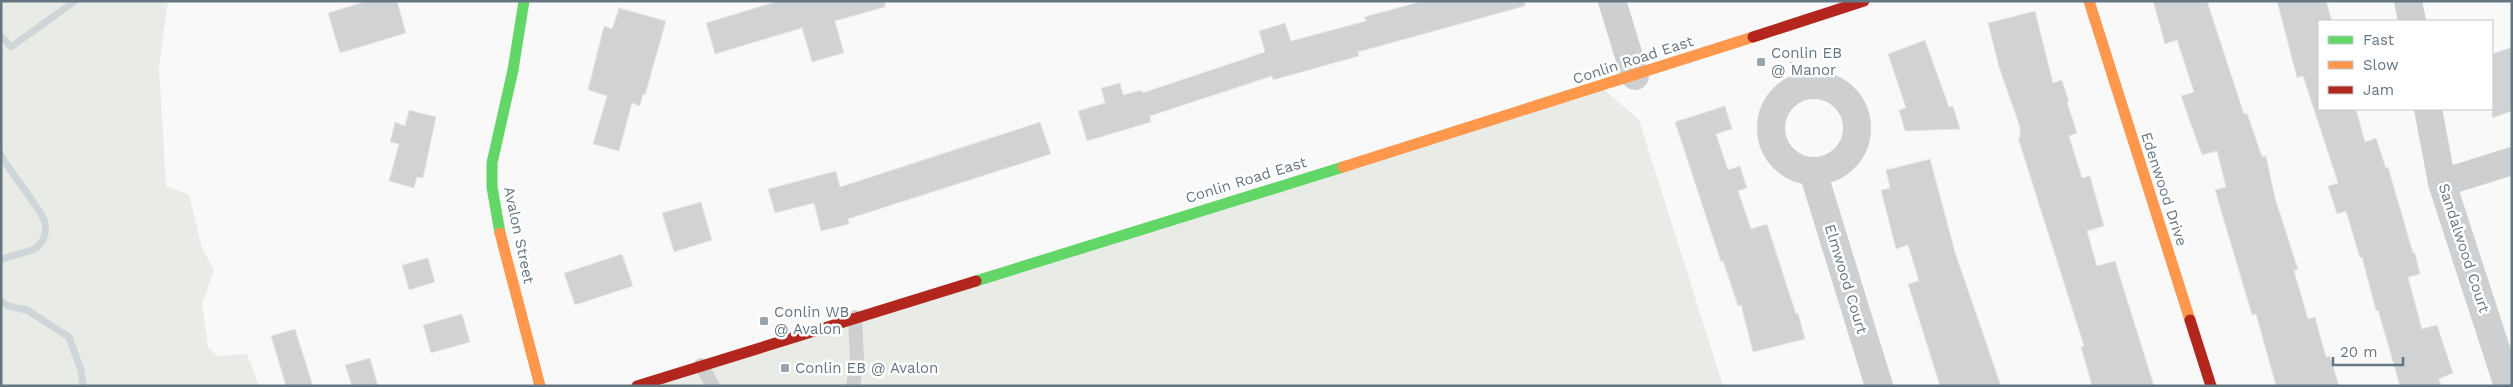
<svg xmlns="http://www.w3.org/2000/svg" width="2513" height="387" font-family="'Work Sans',sans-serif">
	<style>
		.green { fill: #e8ebe6 }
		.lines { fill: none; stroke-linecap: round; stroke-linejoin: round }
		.stream { stroke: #ced6d9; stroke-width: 7 }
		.building { fill: #d0d2d3; stroke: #e8e8e8 }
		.path { stroke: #cbcccd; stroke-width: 3; stroke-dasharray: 2.5 2.5; stroke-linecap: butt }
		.lane { stroke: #cecfd0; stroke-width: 14 }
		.street { stroke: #cecfd0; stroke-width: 28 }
		.fast { stroke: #63d668; stroke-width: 11 }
		.slow { stroke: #ff974d; stroke-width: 11 }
		.jam { stroke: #b3261e; stroke-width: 11 }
		.poi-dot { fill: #99a4ac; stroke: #fff; stroke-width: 2 }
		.labels { text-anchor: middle; stroke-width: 5; stroke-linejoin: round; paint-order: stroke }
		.poi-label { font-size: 15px; fill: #657683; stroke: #fff; text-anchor: start }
		.street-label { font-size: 15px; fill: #657683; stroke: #fff }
	</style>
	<rect width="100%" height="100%" fill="#f9f9f9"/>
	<g class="green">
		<path d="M 1,1 L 168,1 L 159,67 L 166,186 L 189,195 L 202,248 L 214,270 L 202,304 L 208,347 L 217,356 L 247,354 L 259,386 L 1,386 Z"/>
		<path d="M 1602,88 L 1639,120 L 1723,386 L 636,386 Z"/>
	</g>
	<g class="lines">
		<g class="stream">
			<path d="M 1,36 L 11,47 L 75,1"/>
			<path d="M 1,155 C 11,175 40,206 45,223 C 47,232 44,241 37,247 C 31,253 11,254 1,260"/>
			<path d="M 1,301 L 8,306 L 27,310 L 69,337 L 81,370 L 83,386"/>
		</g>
	</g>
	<g class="building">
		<path d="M 367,1 L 397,1 L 406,33 L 340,53 L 328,13 Z"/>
		<path d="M 778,1 L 885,1 L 885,7 L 835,21 L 844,53 L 812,62 L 802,28 L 715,54 L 706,23 Z"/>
		<path d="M 1423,1 L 1525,1 L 1525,6 L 1358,52 L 1359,56 L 1273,80 L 1272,76 L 1150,116 L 1151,122 L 1087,141 L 1078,111 L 1105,103 L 1101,88 L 1120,83 L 1123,95 L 1142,90 L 1142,93 L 1265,52 L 1259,31 L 1285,23 L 1291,41 L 1366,21 L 1364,17 Z"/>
		<path d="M 2153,1 L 2207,1 L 2244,114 L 2247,113 L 2262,157 L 2266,156 L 2275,198 L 2298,269 L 2294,271 L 2308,319 L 2315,317 L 2326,357 L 2330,356 L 2339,386 L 2276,386 L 2256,314 L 2252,315 L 2215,190 L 2226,187 L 2217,151 L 2202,155 L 2181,96 L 2194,92 L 2177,40 L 2165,44 Z"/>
		<path d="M 2277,1 L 2326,1 L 2332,21 L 2319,21 L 2319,109 L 2356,109 L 2365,142 L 2376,138 L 2386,168 L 2388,167 L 2413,253 L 2415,253 L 2420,274 L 2408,277 L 2422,329 L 2437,325 L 2453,373 L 2439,379 L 2441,386 L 2400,386 L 2378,310 L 2376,311 L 2362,257 L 2360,258 L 2346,211 L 2337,214 L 2328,186 L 2338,183 L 2303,76 L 2297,78 Z"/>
		<path d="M 619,8 L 666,21 L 645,95 L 643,94 L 640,106 L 632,103 L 619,151 L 593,144 L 607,96 L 588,90 L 604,26 L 612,29 Z"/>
		<path d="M 2035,11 L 2053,83 L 2062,80 L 2069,102 L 2067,102 L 2077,133 L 2069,136 L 2082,178 L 2090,176 L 2104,226 L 2087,231 L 2097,266 L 2115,261 L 2154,386 L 2092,386 L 2081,347 L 2084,346 L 2018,138 L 2020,138 L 2020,127 L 1999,67 L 1988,23 Z"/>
		<path d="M 1925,40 L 1949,107 L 1953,106 L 1960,129 L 1905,131 L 1899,110 L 1906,108 L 1888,54 Z"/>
		<path d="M 2512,47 L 2512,111 L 2492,118 L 2492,54 Z"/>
		<path d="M 1725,106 L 1732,129 L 1716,134 L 1728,170 L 1740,166 L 1747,188 L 1738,191 L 1751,229 L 1767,224 L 1796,314 L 1798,313 L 1805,339 L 1753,352 L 1741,305 L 1738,306 L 1723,261 L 1721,262 L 1675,122 Z"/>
		<path d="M 409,110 L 436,117 L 423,178 L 417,177 L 414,188 L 389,181 L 399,144 L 390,142 L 395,122 L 405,126 Z"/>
		<path d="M 1040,122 L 1051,154 L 848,219 L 849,224 L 821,231 L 814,203 L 775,213 L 768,189 L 836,171 L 840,187 Z"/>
		<path d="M 1930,159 L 1955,252 L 2001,386 L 1940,386 L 1908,284 L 1919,281 L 1908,245 L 1896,249 L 1881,190 L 1890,188 L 1886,170 Z"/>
		<path d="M 701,202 L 712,240 L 674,252 L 662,213 Z"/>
		<path d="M 622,254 L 633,286 L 575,305 L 564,273 Z"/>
		<path d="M 428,258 L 435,282 L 409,290 L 402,265 Z"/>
		<path d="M 462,314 L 470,342 L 431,353 L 423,325 Z"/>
		<path d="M 295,329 L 313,386 L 286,386 L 271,336 Z"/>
		<path d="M 370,358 L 378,386 L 352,386 L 345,365 Z"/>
	</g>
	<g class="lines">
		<path class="path" d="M 1788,52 L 1794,73 L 1793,90"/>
		<g class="lane">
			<path d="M 701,365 L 713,386"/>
			<path d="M 853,386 L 857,360 L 855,317"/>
		</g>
		<g class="street">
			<path d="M 1612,1 L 1635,76"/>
			<path d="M 2408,1 L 2412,21"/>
			<circle cx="1814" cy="128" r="43"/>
			<path d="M 2428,109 L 2442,183 L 2508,386"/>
			<path d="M 1813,172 L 1879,386"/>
			<path d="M 2442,183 L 2512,161"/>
		</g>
		<g class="fast">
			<path d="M 500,233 L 492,187 L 492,163 L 513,70 L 524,1"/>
			<path d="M 976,281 L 1343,167"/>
		</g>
		<g class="slow">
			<path d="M 2089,1 L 2190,320"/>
			<path d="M 1343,167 L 1753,37"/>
			<path d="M 500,233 L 540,386"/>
		</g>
		<g class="jam">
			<path d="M 1753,37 L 1864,1"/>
			<path d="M 2190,320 L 2211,386"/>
			<path d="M 637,386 L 976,281"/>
		</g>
	</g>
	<g class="poi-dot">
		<rect x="1756" y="57" width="10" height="10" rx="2.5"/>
		<rect x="759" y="316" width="10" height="10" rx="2.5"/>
		<rect x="780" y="363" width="10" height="10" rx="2.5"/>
	</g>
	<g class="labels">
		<g class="poi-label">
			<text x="1771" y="58">Conlin EB<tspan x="1771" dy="17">@ Manor</tspan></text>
			<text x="774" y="317">Conlin WB<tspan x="774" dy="17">@ Avalon</tspan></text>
			<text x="795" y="373">Conlin EB @ Avalon</text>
		</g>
		<g class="street-label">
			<text transform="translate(1633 60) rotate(-18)" y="5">Conlin Road East</text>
			<text transform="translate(1246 180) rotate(-17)" y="5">Conlin Road East</text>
			<text transform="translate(2164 189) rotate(72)" y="5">Edenwood Drive</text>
			<text transform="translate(519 235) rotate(78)" y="5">Avalon Street</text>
			<text transform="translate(2464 248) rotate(72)" y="5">Sandalwood Court</text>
			<text transform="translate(1846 279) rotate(73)" y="5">Elmwood Court</text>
		</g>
	</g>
	<rect width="2513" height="387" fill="none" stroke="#657683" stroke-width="5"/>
	<rect x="2318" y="20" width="175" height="90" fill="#ffffff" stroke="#c1c8cd"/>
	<rect x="2328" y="36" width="25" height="8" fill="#63d668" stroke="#c1c8cd"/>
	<text x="2363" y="45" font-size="15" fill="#657683">Fast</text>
	<rect x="2328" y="61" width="25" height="8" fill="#ff974d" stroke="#c1c8cd"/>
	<text x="2363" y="70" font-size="15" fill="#657683">Slow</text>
	<rect x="2328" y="86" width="25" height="8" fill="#b3261e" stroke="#c1c8cd"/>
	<text x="2363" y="95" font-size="15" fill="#657683">Jam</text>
	<path d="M2333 357v8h70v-8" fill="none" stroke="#657683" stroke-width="2.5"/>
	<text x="2340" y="357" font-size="15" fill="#657683" stroke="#ffffff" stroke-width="4" paint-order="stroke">20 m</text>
</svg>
